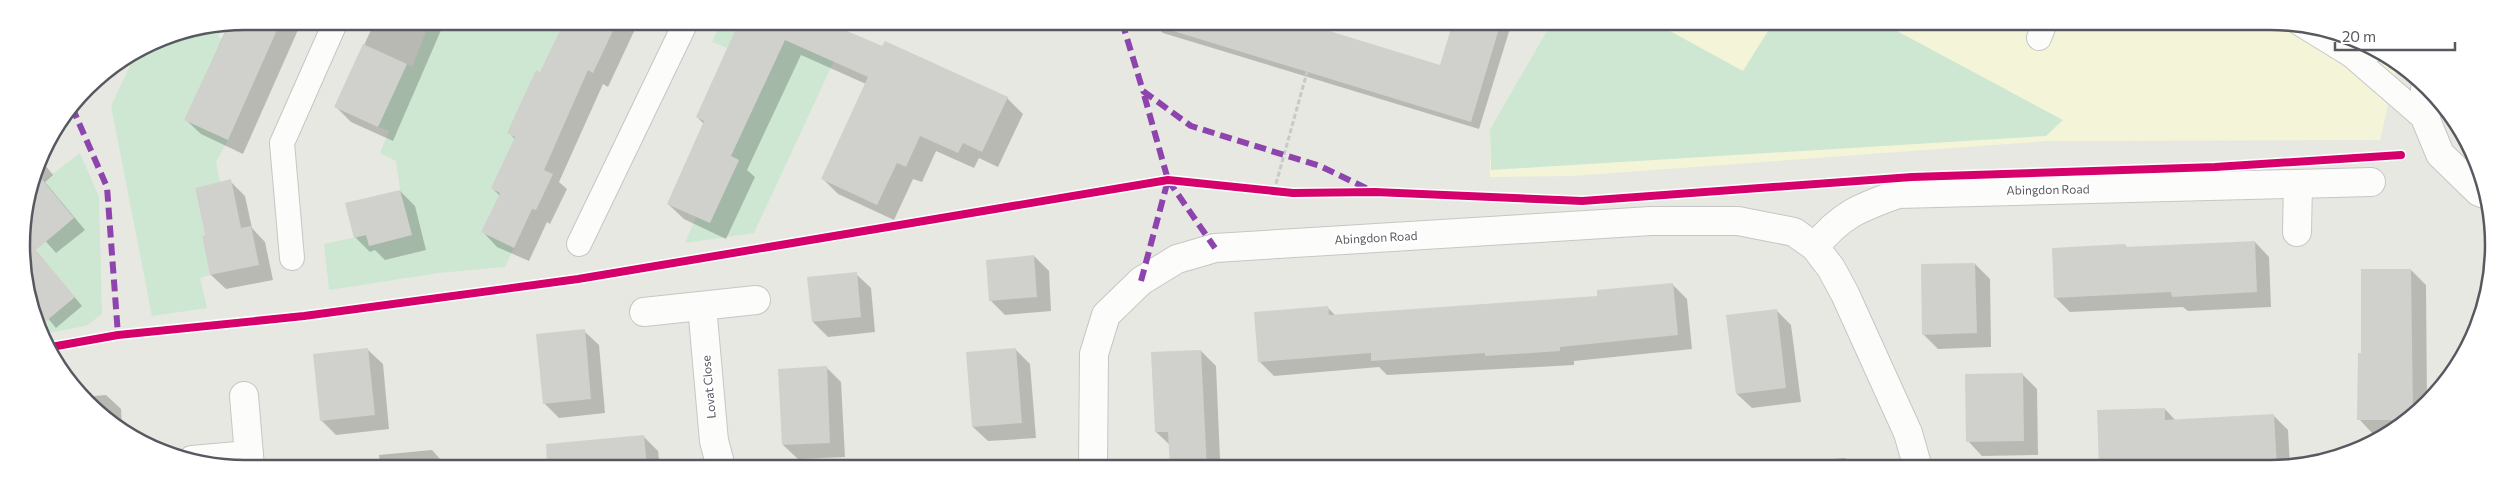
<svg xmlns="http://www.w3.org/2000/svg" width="2515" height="490" font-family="Commissioner,sans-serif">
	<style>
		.commercial { fill: #f4f5d8 }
		.green { fill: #cee7d2 }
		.shadow { fill: #0003 }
		.building { fill: #d0d0cc }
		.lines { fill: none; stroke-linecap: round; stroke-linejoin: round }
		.service-casing { stroke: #c6c6c6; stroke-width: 26 }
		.minor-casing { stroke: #c6c6c6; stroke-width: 30 }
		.tertiary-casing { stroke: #c6c6c6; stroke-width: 30 }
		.path { stroke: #c5cbc9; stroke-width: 3; stroke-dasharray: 5 2.5; stroke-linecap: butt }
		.service { stroke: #fcfcfb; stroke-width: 24 }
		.minor { stroke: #fcfcfb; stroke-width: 28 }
		.tertiary { stroke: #fcfcfb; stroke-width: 28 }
		.quiet { stroke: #8e44ad; stroke-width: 6; stroke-dasharray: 12 6; stroke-linecap: butt }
		.cycleway-casing { stroke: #fff; stroke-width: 11 }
		.cycleway { stroke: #d6006c; stroke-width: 8 }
		.labels { text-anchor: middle; stroke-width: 4.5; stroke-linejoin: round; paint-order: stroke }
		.street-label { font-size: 12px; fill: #575961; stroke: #fff }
		.rim { fill: none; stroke: #575961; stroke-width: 2.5 }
	</style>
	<rect width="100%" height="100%" fill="#e8e8e2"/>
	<path class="commercial" d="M 1552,22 L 2299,23 L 2382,51 L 2397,65 L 2380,140 L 2048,141 L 1571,176 L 1490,177 L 1490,129 Z"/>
	<g class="green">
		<path d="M 430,21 L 564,22 L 550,53 L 577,88 L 536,70 L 523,100 L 548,151 L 508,153 L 491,188 L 500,193 L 481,232 L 514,248 L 505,267 L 439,273 L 329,290 L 324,244 L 366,235 L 369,246 L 412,235 L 400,190 L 396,161 L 380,153 L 389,131 L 378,127 L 407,64 L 412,67 Z"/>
		<path d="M 721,22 L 742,22 L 834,61 L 754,233 L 685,243 L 696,217 L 710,223 L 739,161 L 699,142 L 727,48 L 712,42 Z"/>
		<path d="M 1552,22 L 1660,23 L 1659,25 L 1743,71 L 1773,23 L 1882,23 L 2063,120 L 2046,136 L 1491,170 L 1490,129 Z"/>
		<path d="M 224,25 L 218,37 L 261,57 L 253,75 L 214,57 L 185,120 L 228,140 L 216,162 L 220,182 L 195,188 L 205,235 L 202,236 L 210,275 L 200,278 L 207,308 L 152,316 L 111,106 L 135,55 L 160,38 Z"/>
		<path d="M 80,153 L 99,197 L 102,314 L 86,326 L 43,334 L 39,327 L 75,297 L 36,250 L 74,217 L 57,197 L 23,225 L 33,189 Z"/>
	</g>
	<g class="shadow">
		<path d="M 245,21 L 302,21 L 243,154 L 201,134 L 186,120 L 228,25 Z"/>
		<path d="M 375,21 L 445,21 L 393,141 L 351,122 L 336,107 Z"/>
		<path d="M 565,22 L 633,22 L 637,25 L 608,87 L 603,84 L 559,182 L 567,189 L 550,224 L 547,222 L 529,261 L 497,247 L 483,232 L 500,196 L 492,188 L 515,139 L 509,133 L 541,73 Z"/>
		<path d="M 734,22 L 823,22 L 1007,98 L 1023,114 L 998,167 L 979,158 L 974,168 L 936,151 L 922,182 L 913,179 L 894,220 L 838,194 L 822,178 L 866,84 L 801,55 L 747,170 L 755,177 L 726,239 L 684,219 L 668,204 L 704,124 L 697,117 L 739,26 Z"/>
		<path d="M 1156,22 L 1295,22 L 1441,66 L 1455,22 L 1512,22 L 1479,129 L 1163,33 L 1155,25 Z"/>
		<path d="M 41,160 L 53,175 L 45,182 L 85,230 L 56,253 L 25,218 Z"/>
		<path d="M 230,181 L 245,196 L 252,228 L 265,242 L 273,280 L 226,289 L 211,275 L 206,236 Z"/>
		<path d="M 400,191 L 415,206 L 426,250 L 385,260 L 375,250 L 370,252 L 355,237 Z"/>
		<path d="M 22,234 L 82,306 L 56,328 L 31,298 Z"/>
		<path d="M 2255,242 L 2269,257 L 2271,307 L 2188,311 L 2183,307 L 2070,312 L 2055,297 L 2125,245 L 2128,249 Z"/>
		<path d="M 1034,256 L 1049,271 L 1051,311 L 1005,315 L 990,300 Z"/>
		<path d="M 1975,264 L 1990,279 L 1991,347 L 1938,349 L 1923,334 Z"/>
		<path d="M 2411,270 L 2426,285 L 2427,404 L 2382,434 L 2373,434 L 2359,419 L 2362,354 Z"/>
		<path d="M 856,274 L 871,288 L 875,332 L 828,337 L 813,322 Z"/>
		<path d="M 1672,284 L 1687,299 L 1692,349 L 1574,361 L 1574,365 L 1387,375 L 1379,367 L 1274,376 L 1259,361 L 1327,307 L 1336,316 L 1599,298 Z"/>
		<path d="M 1776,310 L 1791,325 L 1801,402 L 1752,408 L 1737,394 Z"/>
		<path d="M 584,331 L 599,345 L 605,413 L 559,418 L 544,403 Z"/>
		<path d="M 368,350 L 383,364 L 389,429 L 336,435 L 321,420 Z"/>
		<path d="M 1016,350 L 1030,364 L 1036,438 L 988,441 L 973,427 Z"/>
		<path d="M 1201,351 L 1216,366 L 1220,459 L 1230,468 L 1171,468 L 1170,445 L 1156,432 Z"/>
		<path d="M 826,367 L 841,382 L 845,457 L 798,459 L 783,445 Z"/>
		<path d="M 2022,374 L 2037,389 L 2038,455 L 1982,456 L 1968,441 Z"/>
		<path d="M 106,395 L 121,409 L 122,427 L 82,397 Z"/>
		<path d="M 2165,409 L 2176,421 L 2273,415 L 2288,430 L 2290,467 L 2100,466 Z"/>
		<path d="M 643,436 L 658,451 L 660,467 L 594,467 L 591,441 Z"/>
		<path d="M 432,450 L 447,467 L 380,467 L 379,455 Z"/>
		<path d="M 1845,458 L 1855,468 L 1766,468 L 1766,465 Z"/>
	</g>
	<g class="building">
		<path d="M 281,21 L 228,140 L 184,120 L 229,24 L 245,21 Z"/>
		<path d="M 564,22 L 617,22 L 593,73 L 588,70 L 544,170 L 553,174 L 536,210 L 532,209 L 514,248 L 481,232 L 500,193 L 491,188 L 515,137 L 507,133 L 536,70 L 540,72 Z"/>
		<path d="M 739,22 L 826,22 L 882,46 L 885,41 L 1008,97 L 982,152 L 963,143 L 958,153 L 920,136 L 906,167 L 897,163 L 877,205 L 821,179 L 868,77 L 785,40 L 731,156 L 739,160 L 710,223 L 667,204 L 704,121 L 696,117 Z"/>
		<path d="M 1171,22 L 1300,22 L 1440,65 L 1453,22 L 1501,22 L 1471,122 L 1170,30 Z"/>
		<path d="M 363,44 L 407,64 L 378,127 L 334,107 Z"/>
		<path d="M 37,173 L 74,218 L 36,250 L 75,297 L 39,327 L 33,317 L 22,231 Z"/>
		<path d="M 231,179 L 241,228 L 251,226 L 259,265 L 210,275 L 202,236 L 205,235 L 195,188 Z"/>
		<path d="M 400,190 L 412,235 L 369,246 L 366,235 L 354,238 L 345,203 Z"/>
		<path d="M 2255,241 L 2257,292 L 2172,297 L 2171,292 L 2054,298 L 2052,248 L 2125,244 L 2125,247 Z"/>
		<path d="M 1034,255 L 1037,297 L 989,301 L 986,260 Z"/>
		<path d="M 1975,263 L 1977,333 L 1922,335 L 1921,264 Z"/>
		<path d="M 2361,269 L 2411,269 L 2413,413 L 2403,420 L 2357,420 L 2358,353 L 2361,353 Z"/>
		<path d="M 857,272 L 861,317 L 812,322 L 807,277 Z"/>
		<path d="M 1673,283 L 1678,335 L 1560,347 L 1560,351 L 1485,356 L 1485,353 L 1371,361 L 1371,353 L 1258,362 L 1254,312 L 1328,306 L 1329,315 L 1597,296 L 1597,290 Z"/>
		<path d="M 1777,309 L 1786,388 L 1736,394 L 1726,315 Z"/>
		<path d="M 585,329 L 591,399 L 543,404 L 536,334 Z"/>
		<path d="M 368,348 L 375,415 L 320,421 L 313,354 Z"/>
		<path d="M 1016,348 L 1022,423 L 972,427 L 966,352 Z"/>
		<path d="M 1201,350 L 1207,468 L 1170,468 L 1168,432 L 1155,432 L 1151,352 Z"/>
		<path d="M 827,366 L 830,443 L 782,445 L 778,369 Z"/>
		<path d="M 2023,373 L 2024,441 L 1966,442 L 1965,374 Z"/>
		<path d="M 2165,408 L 2165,420 L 2274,414 L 2277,466 L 2207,468 L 2206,463 L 2099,467 L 2097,410 Z"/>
		<path d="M 644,435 L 647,467 L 547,467 L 546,444 Z"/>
	</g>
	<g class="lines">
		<defs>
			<g id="service">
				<path d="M 2299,23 L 2351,55 L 2426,120"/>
				<path d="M 2039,38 L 2045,23"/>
				<path d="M 2351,55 L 2376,49"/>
				<path d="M 579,244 L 686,22"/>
				<path d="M 292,258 L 282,143 L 336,21"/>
			</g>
			<g id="minor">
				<path d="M 2297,232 L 2298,184"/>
				<path d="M 1815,247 C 1840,215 1861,207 1898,194 L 2371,182"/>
				<path d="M 702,306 L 714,441 L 721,467"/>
				<path d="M 644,312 L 756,300"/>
				<path d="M 244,396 L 250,467"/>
				<path d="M 192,460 L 249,455"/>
				<path d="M 1093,467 L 1094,354 L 1106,315 L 1141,281 L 1177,259 L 1215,248 L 1651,221 L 1738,221 L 1794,232 L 1815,247 L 1831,268 L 1845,294 L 1908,433 L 1918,468"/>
			</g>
			<path id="tertiary" d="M 2425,89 L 2426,120 L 2440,154 L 2479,192 L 2487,195"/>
		</defs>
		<use href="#service" class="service-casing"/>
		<use href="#minor" class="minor-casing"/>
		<use href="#tertiary" class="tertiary-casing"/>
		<g class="path">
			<path d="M 1320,28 L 1322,22"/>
			<path d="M 1274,191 L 1307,72"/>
		</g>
		<use href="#service" class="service"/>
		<use href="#minor" class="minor"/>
		<use href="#tertiary" class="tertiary"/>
		<g class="quiet">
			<path d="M 1122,22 L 1143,91 L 1191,126 L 1320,166 L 1368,189"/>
			<path d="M 72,107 L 107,187 L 118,335"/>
			<path d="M 1168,180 L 1215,248"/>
			<path d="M 1141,281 L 1168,180 L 1143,91"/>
		</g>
		<defs>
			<path id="cycleway" d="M 51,347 L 118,335 L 304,316 L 578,279 L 1168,180 L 1293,193 L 1375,192 L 1582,201 L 1912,177 L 2215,167 L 2401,155"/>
		</defs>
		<use href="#cycleway" class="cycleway-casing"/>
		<use href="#cycleway" class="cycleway"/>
	</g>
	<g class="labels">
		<g class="street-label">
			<text transform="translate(2048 190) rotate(-1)" y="4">Abingdon Road</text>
			<text transform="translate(1376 238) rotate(-3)" y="4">Abingdon Road</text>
			<text transform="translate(709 387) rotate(-95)" y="4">Lovat Close</text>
		</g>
	</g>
	<path d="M0 0H2515V490H0ZM245 30H2270A215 215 0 0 1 2485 245V245A215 215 0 0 1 2270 460H245A215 215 0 0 1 30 245V245A215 215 0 0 1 245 30Z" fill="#fff" fill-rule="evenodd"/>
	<path class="rim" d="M245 30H2270A215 215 0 0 1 2485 245V245A215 215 0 0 1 2270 460H245A215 215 0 0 1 30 245V245A215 215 0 0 1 245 30Z"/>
	<path d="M2335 42v8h120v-8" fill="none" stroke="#575961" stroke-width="2.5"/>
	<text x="2342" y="42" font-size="15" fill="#575961" stroke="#ffffff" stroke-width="4" paint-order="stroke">20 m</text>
</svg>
